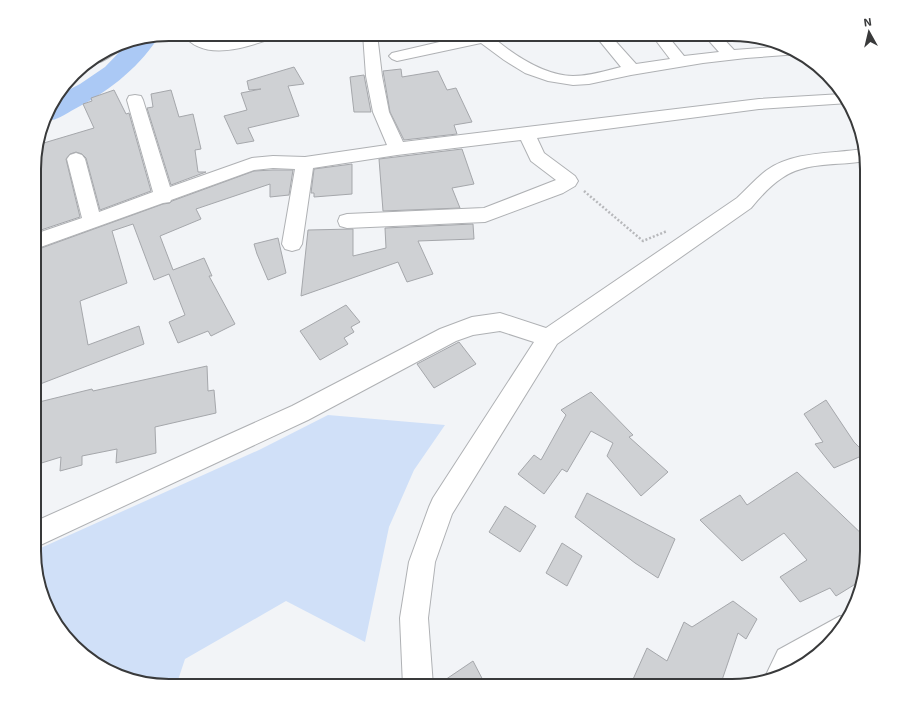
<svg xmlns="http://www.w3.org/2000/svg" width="901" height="720" font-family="'Exo 2',sans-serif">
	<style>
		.green { fill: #d0e0f8 }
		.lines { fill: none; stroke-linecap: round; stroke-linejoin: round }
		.river { fill: #abc9f5; fill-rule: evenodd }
		.building { fill: #cfd1d4; stroke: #a5a7ab }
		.minor-casing { stroke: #afb1b4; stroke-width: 2 }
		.path { stroke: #b7b8bb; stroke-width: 2.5; stroke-dasharray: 2 2; stroke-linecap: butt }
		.minor { fill: #fff; fill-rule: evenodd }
		.rim { fill: none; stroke: #393a3b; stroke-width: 2 }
	</style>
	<rect width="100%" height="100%" fill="#f2f4f7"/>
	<path class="green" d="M 328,415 L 445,425 L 414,470 L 389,527 L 365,642 L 286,601 L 185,659 L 176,686 L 160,686 L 117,676 L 80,652 L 48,611 L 34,560 L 34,551 L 259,450 Z"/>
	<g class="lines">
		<path class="river" d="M 157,36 L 158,38 C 136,71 106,93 71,111 C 64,115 54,122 46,120 L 52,102 L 55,97 L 80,84 L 105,67 L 131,40 Z"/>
	</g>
	<g class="building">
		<path d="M 294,67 L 304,84 L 288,86 L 299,116 L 248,128 L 254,141 L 237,144 L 224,116 L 247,110 L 241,93 L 261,89 L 249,90 L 247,81 Z"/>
		<path d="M 401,69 L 402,77 L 438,71 L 447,90 L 456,88 L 472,122 L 454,125 L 457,134 L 404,140 L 390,112 L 383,71 Z"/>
		<path d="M 364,75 L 371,112 L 354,112 L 350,77 Z"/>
		<path d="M 114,90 L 126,114 L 129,113 L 151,191 L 100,210 L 86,158 L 82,154 L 76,152 L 70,154 L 66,159 L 80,217 L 35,232 L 35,151 L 37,145 L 94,128 L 83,104 L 92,101 L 91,98 Z"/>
		<path d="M 171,90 L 179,117 L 193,114 L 201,149 L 195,150 L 198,172 L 206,172 L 171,185 L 147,108 L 153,107 L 151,94 Z"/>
		<path d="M 462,149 L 474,184 L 452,188 L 460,208 L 383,211 L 379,159 Z"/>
		<path d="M 352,164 L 352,194 L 314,197 L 314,193 L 311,193 L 314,169 Z"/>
		<path d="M 273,170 L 293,170 L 289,195 L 270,197 L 270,184 L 196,209 L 201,219 L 160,236 L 173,270 L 204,258 L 212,276 L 209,276 L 235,324 L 211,336 L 208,331 L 178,343 L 169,322 L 185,315 L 169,274 L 154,280 L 133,224 L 112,231 L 127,283 L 80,301 L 88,345 L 139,326 L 144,344 L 35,386 L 35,277 L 40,275 L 36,250 L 163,204 L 170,203 L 172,201 L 254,171 Z"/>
		<path d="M 473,224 L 474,239 L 418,241 L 433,274 L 407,282 L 398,262 L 301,296 L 308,230 L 353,229 L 353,256 L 386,248 L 385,228 Z"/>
		<path d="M 278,238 L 286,273 L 268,280 L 257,254 L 254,244 Z"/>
		<path d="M 346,305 L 360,322 L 351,327 L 354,332 L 344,338 L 348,344 L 320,360 L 300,331 Z"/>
		<path d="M 459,342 L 476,364 L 434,388 L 417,364 Z"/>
		<path d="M 207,366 L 208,391 L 214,390 L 216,413 L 155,427 L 156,453 L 116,463 L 117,449 L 82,456 L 82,465 L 60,471 L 61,457 L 35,465 L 35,403 L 92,389 L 93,391 Z"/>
		<path d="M 591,392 L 633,435 L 629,437 L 668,472 L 641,496 L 607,456 L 613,443 L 591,431 L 567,472 L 562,469 L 544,494 L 518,474 L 534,455 L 541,460 L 566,415 L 561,410 Z"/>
		<path d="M 826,400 L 854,442 L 866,454 L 834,468 L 815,444 L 823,442 L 804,414 Z"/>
		<path d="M 797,472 L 867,539 L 867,560 L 862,580 L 836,596 L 830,588 L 800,602 L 780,577 L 807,560 L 784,533 L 742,561 L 700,520 L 740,495 L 747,505 Z"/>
		<path d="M 587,493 L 675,539 L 658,578 L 635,563 L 575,517 Z"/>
		<path d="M 505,506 L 536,526 L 520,552 L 489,532 Z"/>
		<path d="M 562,543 L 582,556 L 567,586 L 546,573 Z"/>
		<path d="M 733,601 L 757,619 L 746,639 L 738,633 L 720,686 L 630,686 L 647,648 L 667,661 L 684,622 L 692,627 Z"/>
		<path d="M 473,661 L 486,686 L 436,686 Z"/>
	</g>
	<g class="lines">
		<defs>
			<g id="minor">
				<path d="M 183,34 L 200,34 L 211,41 L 222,42 L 237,40 L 256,34 L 277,34 L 275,37 C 249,47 203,63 183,34 Z"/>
				<path d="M 363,34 L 377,34 L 382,76 L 389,112 L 403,142 L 759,99 L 842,94 L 849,103 L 759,109 L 537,138 L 544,153 L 575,176 L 578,181 L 575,186 L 563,193 L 485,222 L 347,228 L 340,226 L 338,221 L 340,216 L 347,214 L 484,208 L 556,180 L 531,161 L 521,140 L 397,155 L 313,168 L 302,244 L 299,249 L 292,251 L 285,249 L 282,244 L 295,169 L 273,168 L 254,170 L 171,200 L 170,202 L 163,203 L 35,249 L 35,234 L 82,218 L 67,159 L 70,155 L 76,153 L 82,155 L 85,159 L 99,212 L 153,192 L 127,100 L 129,96 L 135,95 L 141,96 L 143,100 L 170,187 L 252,158 L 273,156 L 305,157 L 387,145 L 373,112 L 366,76 Z"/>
				<path d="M 474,34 L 503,34 L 501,38 L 496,40 C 517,57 544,75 573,76 C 589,76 606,71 621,67 L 594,34 L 609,34 L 636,64 L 670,59 L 651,34 L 666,34 L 684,56 L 719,52 L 703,34 L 719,34 L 734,50 L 787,46 L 799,54 L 746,58 L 703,63 L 631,75 L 589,84 L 573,85 L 548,81 L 525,73 L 504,60 L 481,43 L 397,61 L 392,59 L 389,56 L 392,53 Z"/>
				<path d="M 125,41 L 127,44 L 125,47 C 114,53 100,67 87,63 Z"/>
				<path d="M 863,149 L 865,161 C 838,166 806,161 782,178 C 770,186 760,197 751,208 L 557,344 L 452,514 L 435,562 L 428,618 L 433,686 L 403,686 L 400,618 L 409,562 L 429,507 L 433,498 L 534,342 L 500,331 L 473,335 L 456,341 L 308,420 L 34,548 L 34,522 L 292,406 L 440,329 L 472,317 L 500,313 L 546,328 L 737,198 C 747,189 756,178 767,170 C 794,151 831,154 863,149 Z"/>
				<path d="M 840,616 L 847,619 L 833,640 L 784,676 L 766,679 L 765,677 L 778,650 Z"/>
			</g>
		</defs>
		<use href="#minor" class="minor-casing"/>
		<path class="path" d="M 584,191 L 643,241 L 667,231"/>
		<use href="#minor" class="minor"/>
	</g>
	<path d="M0 0H901V720H0ZM169 41H732A128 128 0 0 1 860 169V551A128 128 0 0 1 732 679H169A128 128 0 0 1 41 551V169A128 128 0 0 1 169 41Z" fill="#fff" fill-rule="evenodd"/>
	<path class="rim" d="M169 41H732A128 128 0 0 1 860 169V551A128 128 0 0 1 732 679H169A128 128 0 0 1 41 551V169A128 128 0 0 1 169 41Z"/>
	<g transform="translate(869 32) rotate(352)" stroke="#ffffff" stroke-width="3" paint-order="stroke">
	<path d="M0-3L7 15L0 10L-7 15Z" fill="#393a3b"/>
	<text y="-6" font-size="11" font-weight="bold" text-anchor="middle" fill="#393a3b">N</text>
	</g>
</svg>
